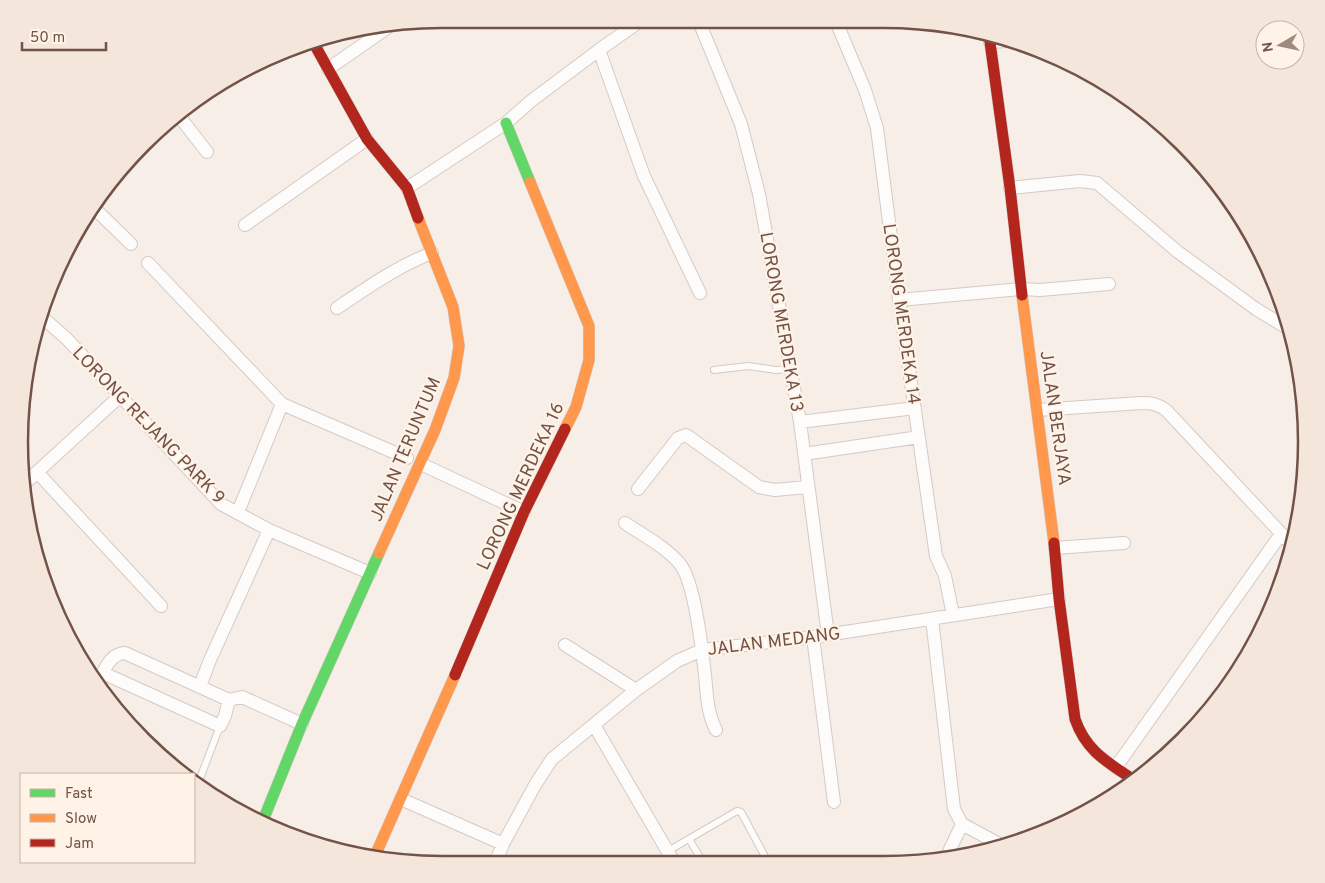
<svg xmlns="http://www.w3.org/2000/svg" width="1325" height="883" viewBox="0 0 1325 883" font-family="Overpass,sans-serif">
  <style>
    .lines { fill: none; stroke-linecap: round; stroke-linejoin: round }
    .lane-casing { stroke: #d4cac5; stroke-width: 8 }
    .street-casing { stroke: #d4cac5; stroke-width: 14 }
    .fast-casing { stroke: #d4cac4; stroke-width: 12 }
    .slow-casing { stroke: #d4cac4; stroke-width: 12 }
    .jam-casing { stroke: #d4cac4; stroke-width: 12 }
    .lane { stroke: #fefcfb; stroke-width: 6 }
    .street { stroke: #fefcfb; stroke-width: 12 }
    .fast { stroke: #63d668; stroke-width: 11 }
    .slow { stroke: #ff974d; stroke-width: 11 }
    .jam { stroke: #b3261e; stroke-width: 11 }
    .labels { text-anchor: middle; stroke-width: 4.5; stroke-linejoin: round; paint-order: stroke }
    .street-label { font-size: 18px; fill: #735248; stroke: #fff3e7 }
    .rim { fill: none; stroke: #735248; stroke-width: 2.5 }
  </style>
  <rect width="100%" height="100%" fill="#f6eee7"/>
  <g class="lines">
    <defs>
      <path id="lane" d="M714 370 748 366 776 370 790 369
        M199 781 220 726
        M689 839 704 864
        M668 851 737 811 741 812 769 864
        M655 864 670 855"/>
      <path id="street" d="M698 19 741 124 759 194 800 422 828 635
        M835 19 865 90 877 128 899 300 936 556 945 576 953 615
        M990 42 1007 41
        M599 50 644 176 700 293
        M328 69 387 28
        M179 116 207 152
        M407 188 506 123 531 101 599 50 643 19
        M1010 188 1080 181 1097 183 1178 252 1256 309 1289 329
        M93 207 131 244
        M245 225 367 139
        M148 263 282 404 407 458
        M899 300 1021 289 1040 290 1109 284
        M337 308C368 287 398 266 432 253
        M42 317 67 339 221 504 269 530 370 573
        M1038 410 1141 403C1151 403 1158 404 1166 410L1292 545
        M800 422 915 408
        M804 454 919 437
        M421 464 524 512
        M37 472 161 606
        M24 484 119 397
        M638 489 678 438 686 435 759 487 775 490 807 487
        M238 512 282 404
        M625 523C644 536 666 547 680 564 695 583 702 649 705 675 707 694 707 713 716 730
        M1055 548 1124 543
        M932 619 954 809 962 824 1001 845
        M813 637 834 802
        M565 645 636 690
        M103 673 220 726 225 716 229 700
        M98 682C105 670 109 654 125 653L229 700 242 697 302 724
        M200 686 210 660 269 530
        M594 725 675 864
        M136 732 137 730
        M1116 767 1281 534
        M401 799 503 844
        M946 858 962 824
        M495 864 503 844 535 785 552 759 636 690 677 661 702 650 813 637 1059 599"/>
      <path id="fast" d="M506 123 530 182
        M262 823 302 724 379 553"/>
      <path id="slow" d="M530 182 589 326V360L576 407 565 429
        M1022 295 1054 543
        M379 553 435 430 454 378 459 346 453 307 418 218
        M374 858 455 675"/>
      <path id="jam" d="M989 35 1010 188 1022 295
        M312 40 367 139 407 188 418 218
        M1054 543 1059 599 1075 719C1086 751 1107 762 1134 780
        M455 675 524 512 565 429"/>
    </defs>
    <use href="#lane" class="lane-casing"/>
    <use href="#street" class="street-casing"/>
    <use href="#fast" class="fast-casing"/>
    <use href="#slow" class="slow-casing"/>
    <use href="#jam" class="jam-casing"/>
    <use href="#lane" class="lane"/>
    <use href="#street" class="street"/>
    <use href="#fast" class="fast"/>
    <use href="#slow" class="slow"/>
    <use href="#jam" class="jam"/>
  </g>
  <g class="labels">
    <g class="street-label">
      <text transform="translate(902 314) rotate(82)" y="6">LORONG MERDEKA 14</text>
      <text transform="translate(782 322) rotate(80)" y="6">LORONG MERDEKA 13</text>
      <text transform="translate(1056 418) rotate(82)" y="6">JALAN BERJAYA</text>
      <text transform="translate(149 425) rotate(46)" y="6">LORONG REJANG PARK 9</text>
      <text transform="translate(405 449) rotate(-67)" y="6">JALAN TERUNTUM</text>
      <text transform="translate(520 486) rotate(-65)" y="6">LORONG MERDEKA 16</text>
      <text transform="translate(774 641) rotate(-7)" y="6">JALAN MEDANG</text>
    </g>
  </g>
  <path d="M0 0H1325V883H0ZM442 28H884A414 414 0 0 1 1298 442V442A414 414 0 0 1 884 856H442A414 414 0 0 1 28 442V442A414 414 0 0 1 442 28Z" fill="#f4e6da" fill-rule="evenodd"/>
  <path class="rim" d="M442 28H884A414 414 0 0 1 1298 442V442A414 414 0 0 1 884 856H442A414 414 0 0 1 28 442V442A414 414 0 0 1 442 28Z"/>
  <rect x="20" y="773" width="175" height="90" fill="#fff3e7" stroke="#c7b3a7"/>
  <rect x="30" y="789" width="25" height="8" fill="#63d668" stroke="#c7b3a7"/>
  <text x="65" y="798" font-size="15" fill="#735248">Fast</text>
  <rect x="30" y="814" width="25" height="8" fill="#ff974d" stroke="#c7b3a7"/>
  <text x="65" y="823" font-size="15" fill="#735248">Slow</text>
  <rect x="30" y="839" width="25" height="8" fill="#b3261e" stroke="#c7b3a7"/>
  <text x="65" y="848" font-size="15" fill="#735248">Jam</text>
  <g transform="translate(1280 45) rotate(261)"><circle r="24" fill="#fff3e7" stroke="#c7b3a7"/>
  <path d="M0-4L9 19L0 12L-9 19Z" fill="#a18980"/>
  <text y="-8" font-size="14" font-weight="bold" text-anchor="middle" fill="#735248">N</text>
  </g>
  <path d="M22 42v8h84v-8" fill="none" stroke="#735248" stroke-width="2.5"/>
  <text x="30" y="42" font-size="15" fill="#735248" stroke="#fff3e7" stroke-width="4" paint-order="stroke">50 m</text>
</svg>
